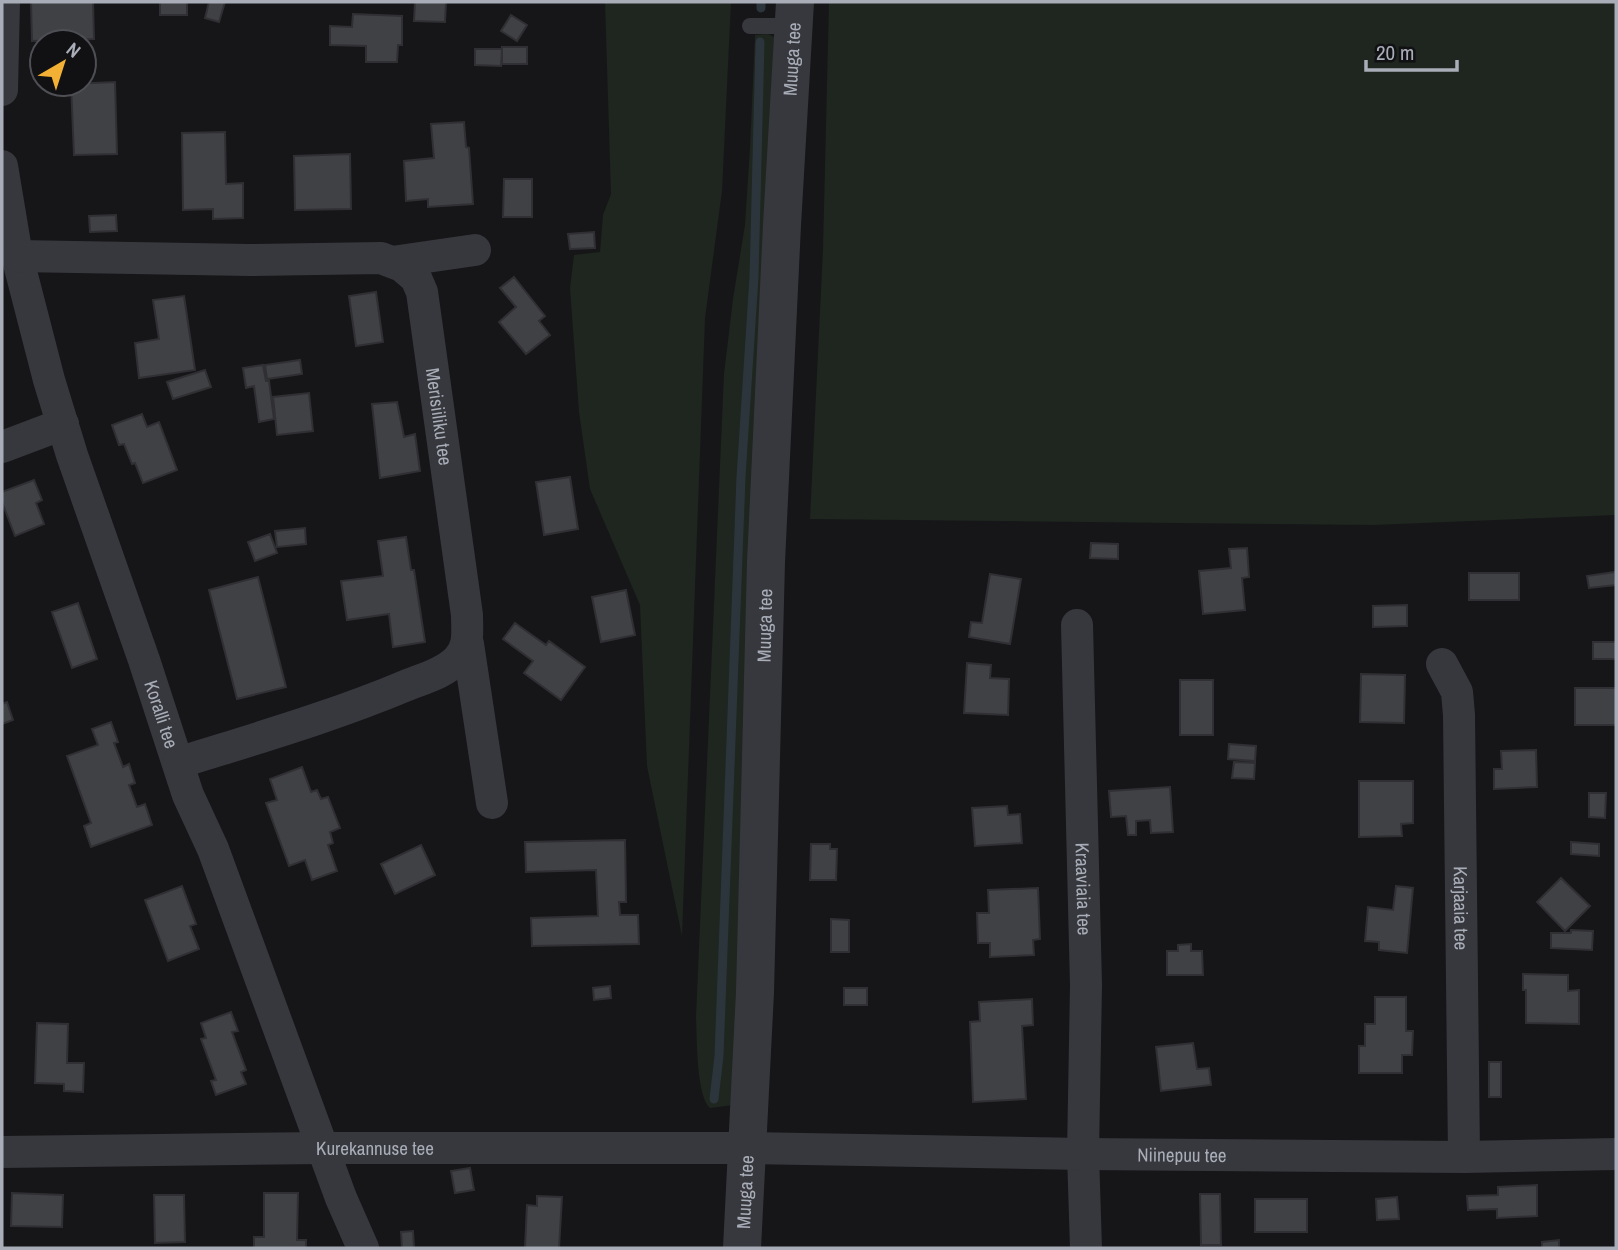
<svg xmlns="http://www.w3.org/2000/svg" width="1618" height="1250" viewBox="0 0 1618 1250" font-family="'Archivo Narrow',sans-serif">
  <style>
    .green { fill: #1e261f }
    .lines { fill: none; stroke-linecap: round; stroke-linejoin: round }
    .stream { stroke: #2c353c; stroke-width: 9 }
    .building { fill: #404145; stroke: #303034; stroke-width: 2 }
    .service { stroke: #37383d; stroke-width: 16 }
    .minor { stroke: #37383d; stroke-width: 32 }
    .tertiary { stroke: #37383d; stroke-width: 38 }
    .labels { text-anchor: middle; stroke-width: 6; stroke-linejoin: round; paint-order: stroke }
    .street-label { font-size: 19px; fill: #a8adb8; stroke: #111113 }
  </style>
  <rect width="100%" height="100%" fill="#161618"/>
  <path class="green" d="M605 2H731L722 191 705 318 682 936 647 766 640 605 590 489 579 412 570 288 574 255 600 252 603 215 611 194Z
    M829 2H1616V515L1374 525 810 519 823 249Z
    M768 34 774 37 733 1105 710 1108C696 1096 697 1036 696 1017L724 374 733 299 745 225 750 148 755 35Z"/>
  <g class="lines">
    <path class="stream" d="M761 8V2
      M714 1099 719 1056 741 477 754 277 760 42"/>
  </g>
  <path class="building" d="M31 2H93L94 39 32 41Z
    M160 2H187V15H160Z
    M209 2H225L219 22 205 18Z
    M415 2H446L445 22 414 21Z
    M353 14 402 16V45H398L397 62H366V46L330 45V26L352 27Z
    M511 15 527 25 517 41 501 31Z
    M502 47H527V64H502Z
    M475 49H502L501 66 475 65Z
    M115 82 117 154 74 155 71 84Z
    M464 122 466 147 469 148 473 204 428 207V199L406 201 404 161 434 158 431 124Z
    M225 132 226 184 243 183V218L213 219V209L183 210 182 133Z
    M350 154 351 209 295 210 294 156Z
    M504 179H532V217H503Z
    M116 215 117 231 90 232 89 216Z
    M594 232 595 248 570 249 568 234Z
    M514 277 545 316 539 321 550 335 526 354 499 322 516 307 500 288Z
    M376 292 383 342 356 346 349 296Z
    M184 296 195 370 139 378 135 343 159 339 153 300Z
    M300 360 302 374 267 379 265 365Z
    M263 365 266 381H269L274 419 259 422 254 386 246 388 243 368Z
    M205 370 211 387 173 399 167 382Z
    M309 393 313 431 277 435 273 397Z
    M397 402 404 437 415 434 420 471 380 478 372 404Z
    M142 414 147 427 159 422 177 470 143 483 135 463 132 464 124 444 119 445 112 425Z
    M570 477 578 529 544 535 536 482Z
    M34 480 42 500 36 503 44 524 15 536 2 502V492Z
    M305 528 306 544 277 547 275 531Z
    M270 534 277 553 255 561 248 542Z
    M406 537 411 570H414L425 642 393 647 389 614 347 620 341 581 383 576 378 541Z
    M1091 543 1118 544V559L1090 558Z
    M1247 548 1249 577 1242 578 1245 610 1203 614 1199 571 1231 568 1229 549Z
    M1615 572 1616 585 1589 588 1587 576Z
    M1469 573H1519V600H1469Z
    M990 574 1021 579 1010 644 969 637 971 622 982 623Z
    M258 577 286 687 237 699 209 590Z
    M626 590 635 635 601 642 592 597Z
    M78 603 97 659 72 668 52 612Z
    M1407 605V626L1373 627V606Z
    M515 623 546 645 549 641 585 667 561 700 524 673 533 661 503 639Z
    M1593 642H1616V659H1593Z
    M967 663 991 665 990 678 1009 679 1008 715 964 713Z
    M1361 674 1405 675 1404 723 1360 722Z
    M1180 680H1213V735H1180Z
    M1575 688H1616V725H1575Z
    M7 702 13 720 2 724V704Z
    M111 722 118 742 114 743 123 767 129 764 135 783 129 785 137 807 145 804 152 825 91 847 84 826 91 823 67 756 98 745 92 729Z
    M1229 744 1256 746 1255 761 1228 759Z
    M1536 750 1537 787 1494 789V769H1502L1501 751Z
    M1234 762 1255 763 1254 779 1232 778Z
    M302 767 311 792 317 790 321 799 328 797 340 828 330 832 333 843 328 845 337 871 312 880 305 860 289 866 266 803 277 800 270 779Z
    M1359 781H1413V823L1401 824 1402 836 1359 837Z
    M1170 787 1173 832 1151 833 1150 820 1136 821V835H1128L1126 816 1111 817 1109 791Z
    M1589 793H1606L1605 818 1589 817Z
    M1007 806 1008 815 1020 814 1022 843 975 846 972 808Z
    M625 840 626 902H619L620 915H638L639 944 532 946 531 918 598 916 596 870 526 872 525 842Z
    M1571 842 1599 844V856L1571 854Z
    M811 844H830V849H837L836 880H810Z
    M421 845 435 875 395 894 381 864Z
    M1561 878 1590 906 1565 931 1537 902Z
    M182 886 196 924 190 926 199 949 168 961 145 900Z
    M1396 886 1413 888 1407 953 1379 950V942L1365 941 1368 907 1393 910Z
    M1038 888 1040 939 1033 940 1034 955 990 957V943H978L977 913H989L988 890Z
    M831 919 849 920V952H831Z
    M1571 930 1593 931 1592 950 1551 948V933H1571Z
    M1191 944V951H1202L1203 975H1167V951H1178V945Z
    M1523 974 1568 975V991L1579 990V1024L1526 1023V990H1523Z
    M610 986 611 998 594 1000 593 988Z
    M844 988H867V1005H844Z
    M1375 997H1406V1031H1413L1412 1055H1402V1073H1359V1046H1365V1024H1375Z
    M1032 999 1033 1025 1022 1026 1026 1099 973 1102 970 1022 980 1021 979 1002Z
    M231 1012 238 1031 232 1032 246 1070 241 1072 246 1084 216 1095 211 1081 216 1080 201 1039 206 1038 201 1023Z
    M37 1023 68 1024 67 1063H84L83 1092 64 1091V1084L35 1083Z
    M1193 1043 1197 1069 1209 1068 1211 1085 1161 1091 1156 1047Z
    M1489 1062H1501V1097H1489Z
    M470 1168 474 1190 455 1193 451 1171Z
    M1537 1185V1216L1497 1218V1209L1468 1210 1467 1196 1498 1195V1187Z
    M12 1193 63 1195 62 1227 11 1226Z
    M264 1193H298L297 1240H306V1248H254V1237H264Z
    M1200 1194H1220L1221 1245H1201Z
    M154 1195H184L185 1242 155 1243Z
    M537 1196 562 1197 559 1248H525L527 1205 537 1206Z
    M1397 1197 1399 1219 1377 1220 1376 1199Z
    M1255 1199H1307V1232H1255Z
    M413 1231 414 1248H402L401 1232Z
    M1559 1240V1248H1542V1242Z"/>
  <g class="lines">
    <path class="service" d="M750 26H793"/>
    <g class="minor">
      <path d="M2 90 4 2"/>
      <path id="s1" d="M2 166 17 256 49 380 72 455 144 660 188 795 213 849 341 1198 363 1248"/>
      <path id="s2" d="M17 256 249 260 381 258 402 266 416 278 422 292 467 615C467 632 470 647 457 660 444 673 422 679 405 686 331 717 254 739 178 763"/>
      <path d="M392 262 475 250"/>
      <path d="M2 447 63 424"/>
      <path id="s3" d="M1077 625 1086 985 1083 1154 1086 1248"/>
      <path d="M468 644 492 803"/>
      <path id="s4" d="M1442 664 1457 692 1459 715 1464 1157"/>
      <path id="s5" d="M2 1152 322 1148H748L1083 1154 1464 1157 1616 1154"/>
    </g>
    <path class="tertiary" id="s6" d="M742 1248 755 992 766 562 782 225 795 2"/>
  </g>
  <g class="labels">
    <g class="street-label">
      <text dy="7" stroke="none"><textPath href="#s6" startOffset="1190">Muuga tee</textPath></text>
      <text dy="7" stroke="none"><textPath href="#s2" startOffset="546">Merisiiliku tee</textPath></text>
      <text dy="7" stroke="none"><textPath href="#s6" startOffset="623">Muuga tee</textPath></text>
      <text dy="7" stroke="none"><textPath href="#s1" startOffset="572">Koralli tee</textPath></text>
      <text dy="7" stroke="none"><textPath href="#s3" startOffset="264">Kraaviaia tee</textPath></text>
      <text dy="7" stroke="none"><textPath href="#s4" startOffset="248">Karjaaia tee</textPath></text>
      <text dy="7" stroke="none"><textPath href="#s5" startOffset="373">Kurekannuse tee</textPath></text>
      <text dy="7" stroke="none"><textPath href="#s5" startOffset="1180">Niinepuu tee</textPath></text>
      <text dy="7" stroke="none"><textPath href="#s6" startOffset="56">Muuga tee</textPath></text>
    </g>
  </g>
  <rect width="1618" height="1250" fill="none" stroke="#a8adb8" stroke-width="7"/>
  <g transform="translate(63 63) rotate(39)"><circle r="33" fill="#111113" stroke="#4d4f55" stroke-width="2"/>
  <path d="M0-5L12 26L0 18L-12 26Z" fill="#f2b134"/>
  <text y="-10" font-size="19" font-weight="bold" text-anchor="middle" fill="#a8adb8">N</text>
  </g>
  <path d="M1366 60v10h91v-10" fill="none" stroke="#a8adb8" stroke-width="3.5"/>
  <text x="1376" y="60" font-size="21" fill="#a8adb8" stroke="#111113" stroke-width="5" paint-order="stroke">20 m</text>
</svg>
